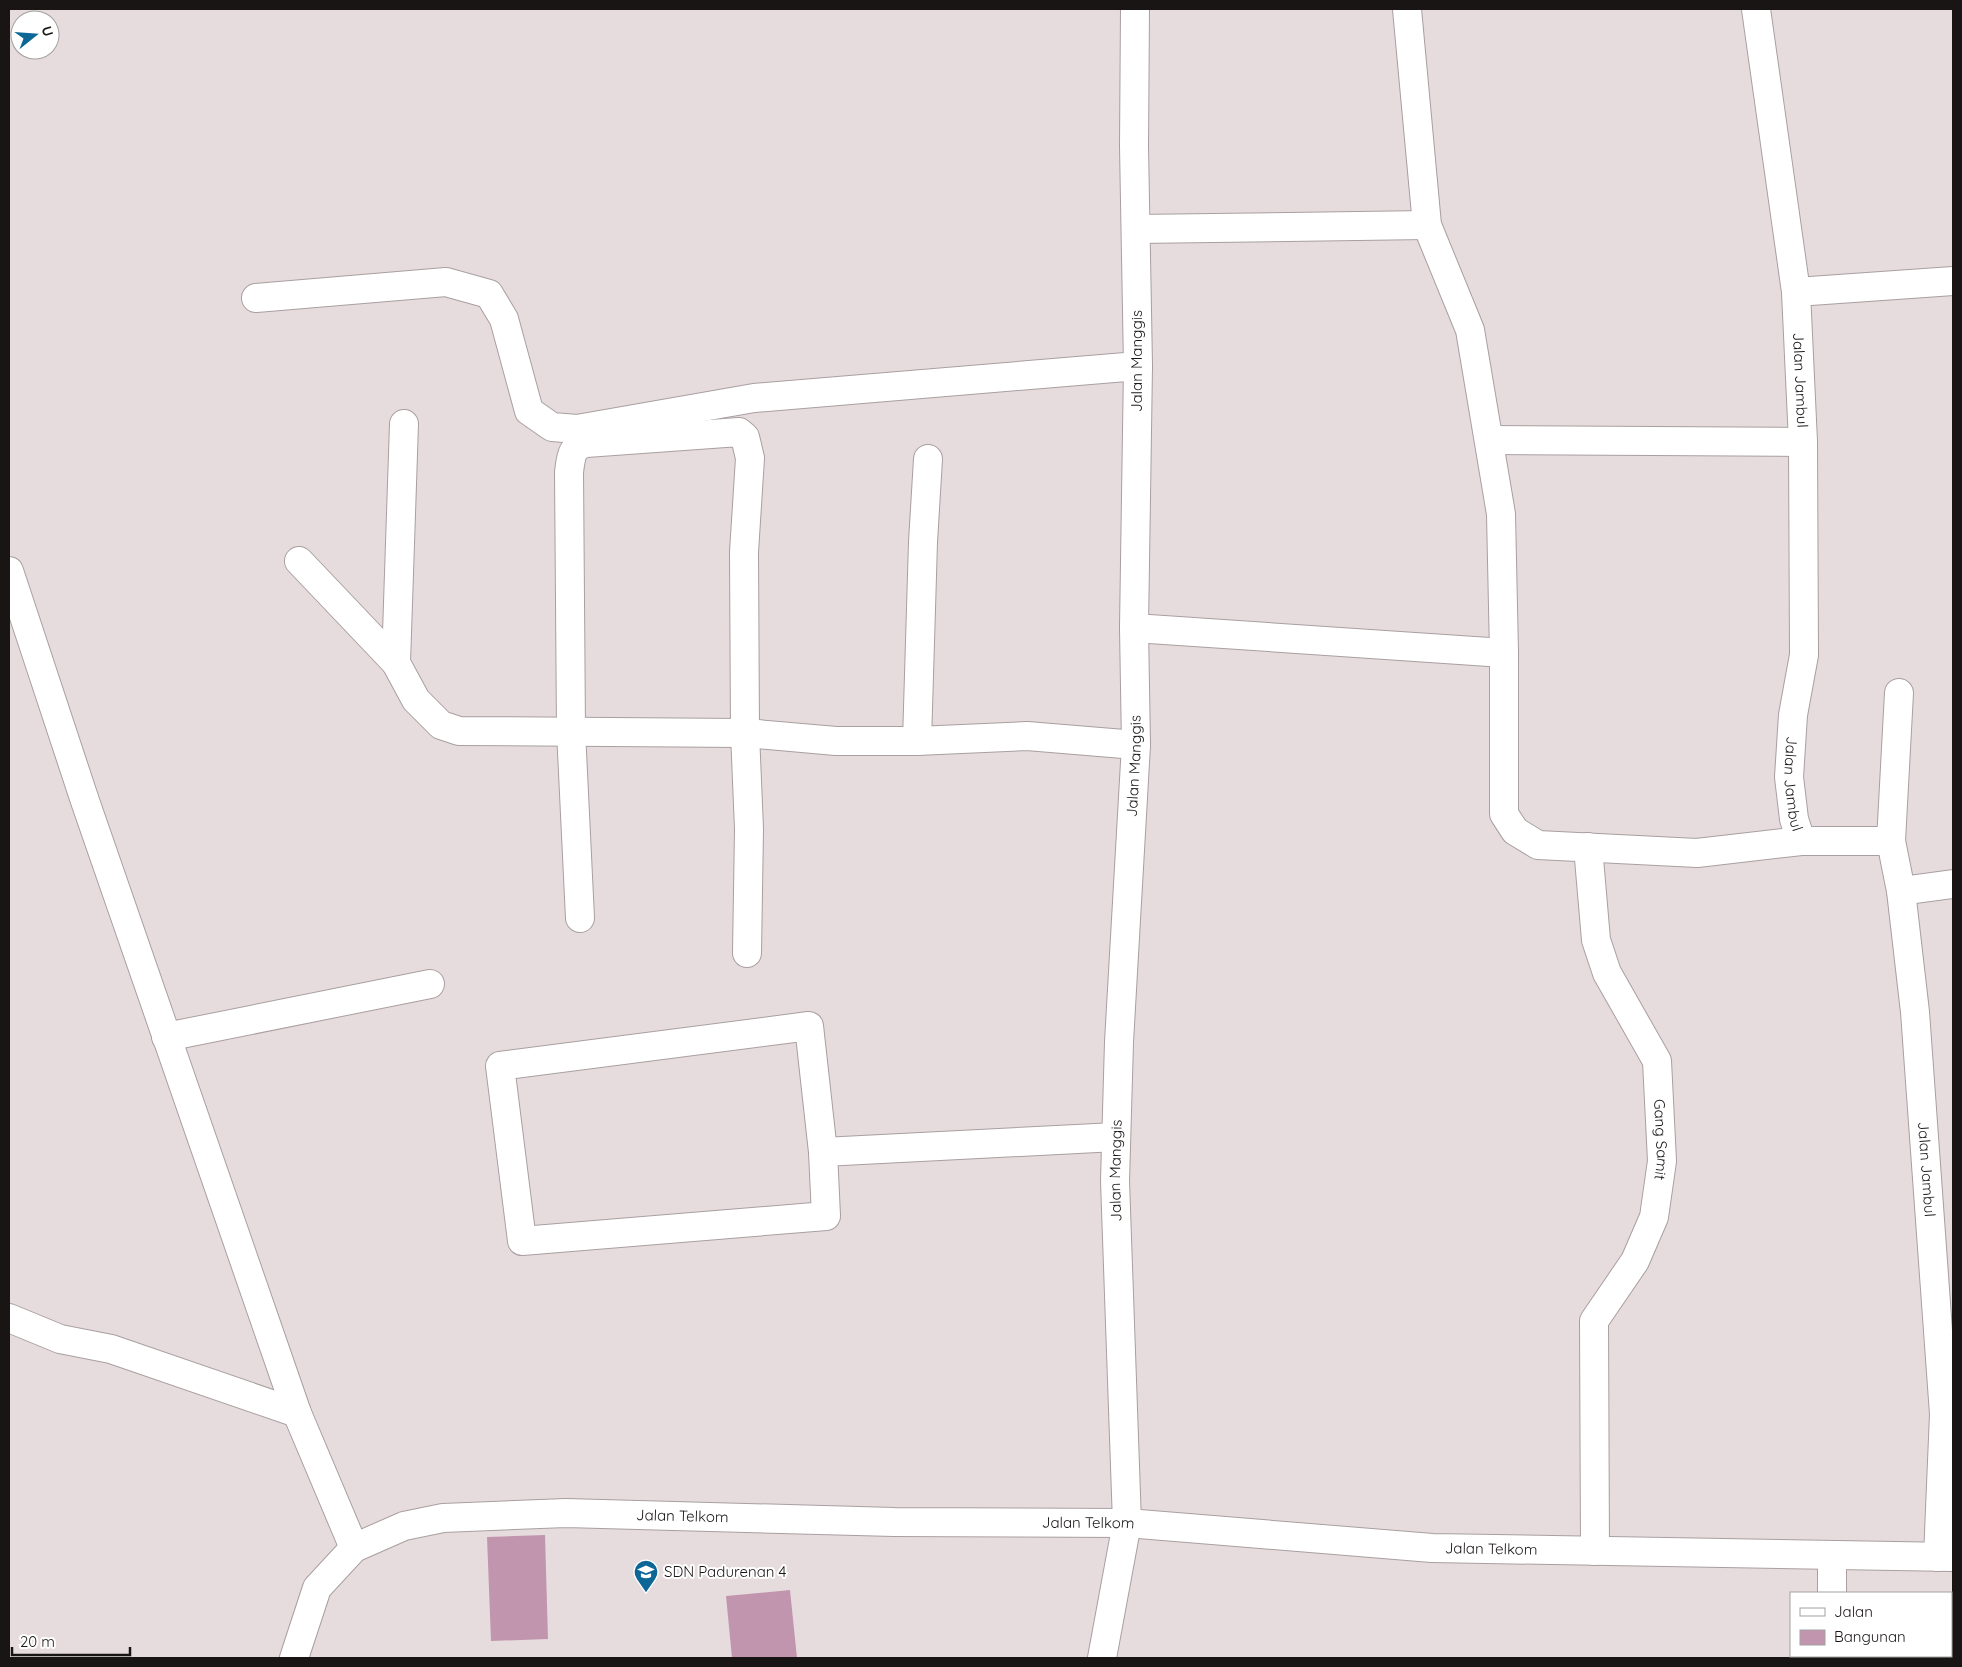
<svg xmlns="http://www.w3.org/2000/svg" width="1962" height="1667" viewBox="0 0 1962 1667" font-family="Quicksand,sans-serif">
  <style>
    .building { fill: #c295ae }
    .lines { fill: none; stroke-linecap: round; stroke-linejoin: round }
    .minor-casing { stroke: #a99fa0; stroke-width: 30 }
    .minor { stroke: #fff; stroke-width: 28 }
    .labels { text-anchor: middle; stroke-width: 4; stroke-linejoin: round; paint-order: stroke }
    .street-label { font-size: 15px; fill: #191515; stroke: #fff }
    .poi-label { font-size: 15px; fill: #191515; stroke: #fff; text-anchor: start }
  </style>
  <rect width="100%" height="100%" fill="#e7dcdd"/>
  <path class="building" d="M545 1535 548 1639 491 1641 487 1537Z
    M790 1590 797 1658H732L726 1596Z"/>
  <g class="lines">
    <defs>
      <g id="minor">
        <path d="M1407 9 1427 225 1470 330 1501 514 1504 653V814L1515 831 1538 845 1697 853 1801 841"/>
        <path id="s1" d="M1756 9 1796 292 1803 442 1804 655 1793 715 1789 777 1794 819 1801 841H1891L1901 891 1915 1012 1944 1414 1938 1557"/>
        <path d="M1136 229 1427 225"/>
        <path d="M1796 292 1953 281"/>
        <path d="M256 298 446 282 489 294 504 319 529 411 552 427 577 429 754 398 1138 366"/>
        <path d="M404 424 396 663 416 700 441 725 459 731 745 733 836 741H917L1027 736 1136 745"/>
        <path d="M1489 440 1803 442"/>
        <path d="M299 561 396 663"/>
        <path d="M9 571 85 801 297 1413 354 1548"/>
        <path d="M1134 628 1504 653"/>
        <path d="M917 741 923 542 928 459"/>
        <path d="M1891 841 1899 693"/>
        <path id="s2" d="M1588 847 1596 940 1607 973 1657 1061 1662 1161 1654 1217 1635 1261 1594 1321 1595 1551"/>
        <path d="M1901 891 1953 884"/>
        <path d="M580 918 571 731 569 472C571 458 571 446 586 443L739 432 745 437 750 458 744 552 745 733 749 829 747 953"/>
        <path d="M809 1026 823 1152 826 1216 522 1241 500 1066Z"/>
        <path d="M166 1037 430 984"/>
        <path d="M823 1152 1116 1137"/>
        <path d="M9 1318 60 1339 111 1349 297 1413"/>
        <path d="M1832 1556V1593"/>
        <path d="M1833 1656V1658"/>
        <path id="s3" d="M294 1658 317 1588 354 1548 404 1526 443 1518 566 1513 894 1522 1127 1523 1432 1548 1953 1557"/>
        <path id="s4" d="M1102 1658 1127 1523 1115 1181 1119 1042 1136 745 1134 628 1138 366 1134 146 1135 9"/>
      </g>
    </defs>
    <use href="#minor" class="minor-casing"/>
    <use href="#minor" class="minor"/>
  </g>
  <defs>
    <symbol id="school-pin" viewBox="-11 -11 22 30"><path d="M0 17L-7.5 6A9.5 9.5 0 1 1 7.5 6Z" fill="#0c6797" stroke="#fff"/><path d="M0-5L7-2L0 1L-7-2ZM-4 1L0 2.5L4 1V4Q0 6-4 4Z" fill="#fff"/></symbol>
  </defs>
  <g fill-rule="evenodd">
    <use href="#school-pin" x="632" y="1558" width="28" height="38"/>
  </g>
  <g class="labels">
    <g class="street-label">
      <text transform="translate(1137 361) rotate(-90)" y="5">Jalan Manggis</text>
      <text dy="5" stroke="none"><textPath href="#s1" startOffset="374">Jalan Jambul</textPath></text>
      <text dy="5" stroke="none"><textPath href="#s4" startOffset="895">Jalan Manggis</textPath></text>
      <text dy="5" stroke="none"><textPath href="#s1" startOffset="779">Jalan Jambul</textPath></text>
      <text dy="5" stroke="none"><textPath href="#s2" startOffset="308">Gang Samit</textPath></text>
      <text dy="5" stroke="none"><textPath href="#s1" startOffset="1258">Jalan Jambul</textPath></text>
      <text dy="5" stroke="none"><textPath href="#s4" startOffset="490">Jalan Manggis</textPath></text>
      <text dy="5" stroke="none"><textPath href="#s3" startOffset="462">Jalan Telkom</textPath></text>
      <text dy="5" stroke="none"><textPath href="#s3" startOffset="868">Jalan Telkom</textPath></text>
      <text dy="5" stroke="none"><textPath href="#s3" startOffset="1272">Jalan Telkom</textPath></text>
    </g>
    <g class="poi-label">
      <text x="664" y="1577">SDN Padurenan 4</text>
    </g>
  </g>
  <rect width="1962" height="1667" fill="none" stroke="#191515" stroke-width="20"/>
  <rect x="1790" y="1592" width="162" height="65" fill="#ffffff" stroke="#a3a1a1"/>
  <rect x="1800" y="1608" width="25" height="8" fill="#ffffff" stroke="#a3a1a1"/>
  <text x="1834" y="1617" font-size="15" fill="#191515">Jalan</text>
  <rect x="1800" y="1630" width="25" height="15" fill="#c295ae" stroke="#a3a1a1"/>
  <text x="1834" y="1642" font-size="15" fill="#191515">Bangunan</text>
  <g transform="translate(35 35) rotate(73)"><circle r="24" fill="#ffffff" stroke="#a3a1a1"/>
  <path d="M0-4L9 19L0 12L-9 19Z" fill="#0c6797"/>
  <text y="-8" font-size="14" font-weight="bold" text-anchor="middle" fill="#191515">U</text>
  </g>
  <path d="M12 1647v8h118v-8" fill="none" stroke="#191515" stroke-width="2.5"/>
  <text x="20" y="1647" font-size="15" fill="#191515" stroke="#ffffff" stroke-width="4" paint-order="stroke">20 m</text>
</svg>
